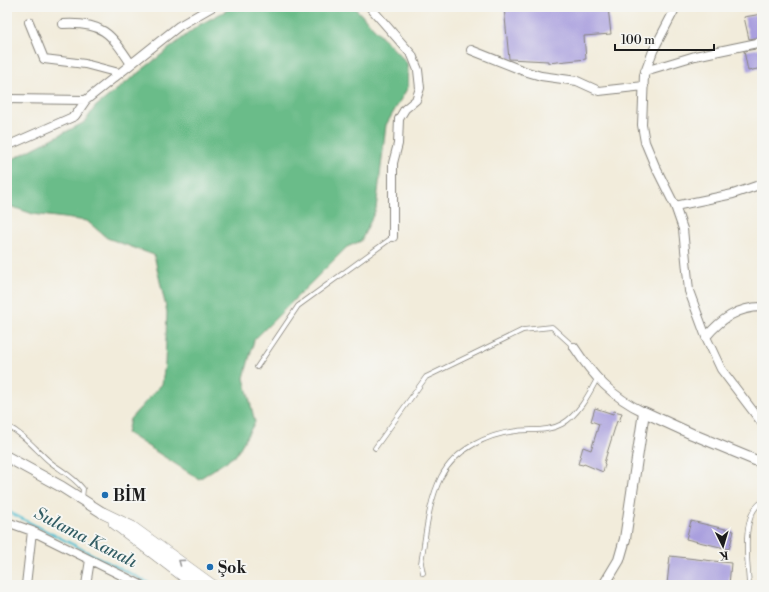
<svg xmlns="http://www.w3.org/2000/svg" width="769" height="592" viewBox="0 0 769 592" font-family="'Libre Bodoni',serif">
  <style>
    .forest { fill: #6bbc89; stroke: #446c52 }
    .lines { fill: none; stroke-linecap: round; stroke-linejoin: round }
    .stream { stroke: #56c0d2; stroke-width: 2 }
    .building { fill: #a99fde }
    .service-casing { stroke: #87847c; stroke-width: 5.5 }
    .minor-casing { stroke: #87847c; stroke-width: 10 }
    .tertiary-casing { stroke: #87847c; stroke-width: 12 }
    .secondary-casing { stroke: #87847c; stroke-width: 12 }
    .service { stroke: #fff; stroke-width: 4 }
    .minor { stroke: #fff; stroke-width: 8 }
    .tertiary { stroke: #fff; stroke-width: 10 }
    .secondary { stroke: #fff; stroke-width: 11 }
    .oneway { stroke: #999 }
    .poi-dot { fill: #1f6fb2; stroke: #f6f6f2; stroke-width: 1.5 }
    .labels { text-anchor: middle; stroke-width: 4; stroke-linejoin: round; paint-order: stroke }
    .poi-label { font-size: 16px; font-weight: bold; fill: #1c1c1c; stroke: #f6f6f2; text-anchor: start }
    .water-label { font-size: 17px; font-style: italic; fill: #335e65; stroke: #f6f6f2 }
  </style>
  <rect width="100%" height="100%" fill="#f6f6f2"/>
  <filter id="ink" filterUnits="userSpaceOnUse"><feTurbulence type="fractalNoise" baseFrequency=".025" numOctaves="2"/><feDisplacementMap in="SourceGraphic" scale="8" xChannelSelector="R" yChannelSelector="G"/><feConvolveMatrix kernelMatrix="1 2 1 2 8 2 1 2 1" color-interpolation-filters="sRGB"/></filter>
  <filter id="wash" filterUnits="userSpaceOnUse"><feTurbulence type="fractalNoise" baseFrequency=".012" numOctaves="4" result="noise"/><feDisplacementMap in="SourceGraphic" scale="16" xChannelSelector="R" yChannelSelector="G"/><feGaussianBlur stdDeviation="0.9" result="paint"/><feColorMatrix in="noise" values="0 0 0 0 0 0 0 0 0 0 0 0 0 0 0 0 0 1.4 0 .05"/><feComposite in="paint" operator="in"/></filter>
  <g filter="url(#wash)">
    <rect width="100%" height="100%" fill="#f2ecdb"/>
    <path class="forest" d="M233 7H354L407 63 408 87 386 125 376 209 361 241 347 247 254 340 244 378 255 422 236 455 199 479 127 433 130 419 162 384 165 363 167 312 154 255 107 238 87 221 33 214 7 205V162L85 122 95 107 199 25Z"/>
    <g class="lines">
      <path class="stream" d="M7 511 153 585"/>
    </g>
    <g id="blocks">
      <path class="building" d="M504 7H608L611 34 584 36 586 59 548 63V61L509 59Z
        M762 14V37L749 39 744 17Z
        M762 48V68L748 71 744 51Z
        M595 408 613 414 614 411 622 413 619 422 617 421 604 463 605 464 603 472 584 464 583 465 578 464 583 447 591 450 599 424 591 421Z
        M691 521 734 531 729 549 686 539Z
        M670 556 731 563 729 585 667 584Z"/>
    </g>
  </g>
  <g filter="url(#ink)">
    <use href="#blocks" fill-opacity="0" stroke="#87847c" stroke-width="1"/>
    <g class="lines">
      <defs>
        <path id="service" d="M257 367 298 306 393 237
          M7 426C24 434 36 450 50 462 62 471 74 477 83 489L82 499
          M375 448 426 377 523 330 552 327 574 347
          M423 573 421 563C426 534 428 503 441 477 455 449 488 434 517 431 532 429 548 432 562 424 578 415 588 396 597 379
          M749 585C748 563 740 515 762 502"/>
        <path id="minor" d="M370 7 412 55 418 70 420 88 416 100 405 109 399 119 398 144 393 163V237
          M676 7 653 51 644 75 642 125 645 142 655 166 675 206 683 229 689 291 706 337 721 369 762 423
          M29 22 44 59 85 64 119 73
          M63 24C102 22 110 32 131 64
          M471 50 524 71 541 76 577 81 599 91 644 86
          M645 71 695 56 762 42
          M7 99 86 100
          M7 146 75 116 86 100 179 26 212 7
          M675 206 733 194 762 184
          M706 337C721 319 738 307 762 307
          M574 347C593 376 612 397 644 412
          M7 522 32 531 141 585
          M26 585 32 531
          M86 585 90 560"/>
        <path id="tertiary" d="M7 457 62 487 103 513
          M604 585 619 560 625 539 644 412 692 434 762 463"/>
        <path id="secondary" d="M103 513 132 527 212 585
          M114 523 195 585"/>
      </defs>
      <use href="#service" class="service-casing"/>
      <use href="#minor" class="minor-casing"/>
      <use href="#tertiary" class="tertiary-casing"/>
      <use href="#secondary" class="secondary-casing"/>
      <use href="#service" class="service"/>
      <use href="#minor" class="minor"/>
      <use href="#tertiary" class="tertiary"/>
      <use href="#secondary" class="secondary"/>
    </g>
    <defs><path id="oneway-chevron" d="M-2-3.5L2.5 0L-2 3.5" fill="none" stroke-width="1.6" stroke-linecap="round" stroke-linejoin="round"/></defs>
    <use class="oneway" href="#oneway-chevron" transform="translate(181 562) rotate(-144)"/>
  </g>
  <g class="poi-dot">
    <circle cx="105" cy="495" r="4"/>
    <circle cx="210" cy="567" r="4"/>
  </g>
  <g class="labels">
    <g class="poi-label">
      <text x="113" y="501">BİM</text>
      <text x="218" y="573">Şok</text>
    </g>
    <g class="water-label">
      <text transform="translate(86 537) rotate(27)" y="6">Sulama Kanalı</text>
    </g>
  </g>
  <rect width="769" height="592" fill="none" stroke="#f6f6f2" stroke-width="24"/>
  <g transform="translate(723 546) rotate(175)" stroke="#f6f6f2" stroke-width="3" paint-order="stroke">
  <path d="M0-3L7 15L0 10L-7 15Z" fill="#1c1c1c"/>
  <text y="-6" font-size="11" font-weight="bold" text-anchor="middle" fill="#1c1c1c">K</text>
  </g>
  <path d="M615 44v6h99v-6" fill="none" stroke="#1c1c1c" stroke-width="2"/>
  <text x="621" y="44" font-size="12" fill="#1c1c1c" stroke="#f6f6f2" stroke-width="3" paint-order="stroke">100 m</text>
</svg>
